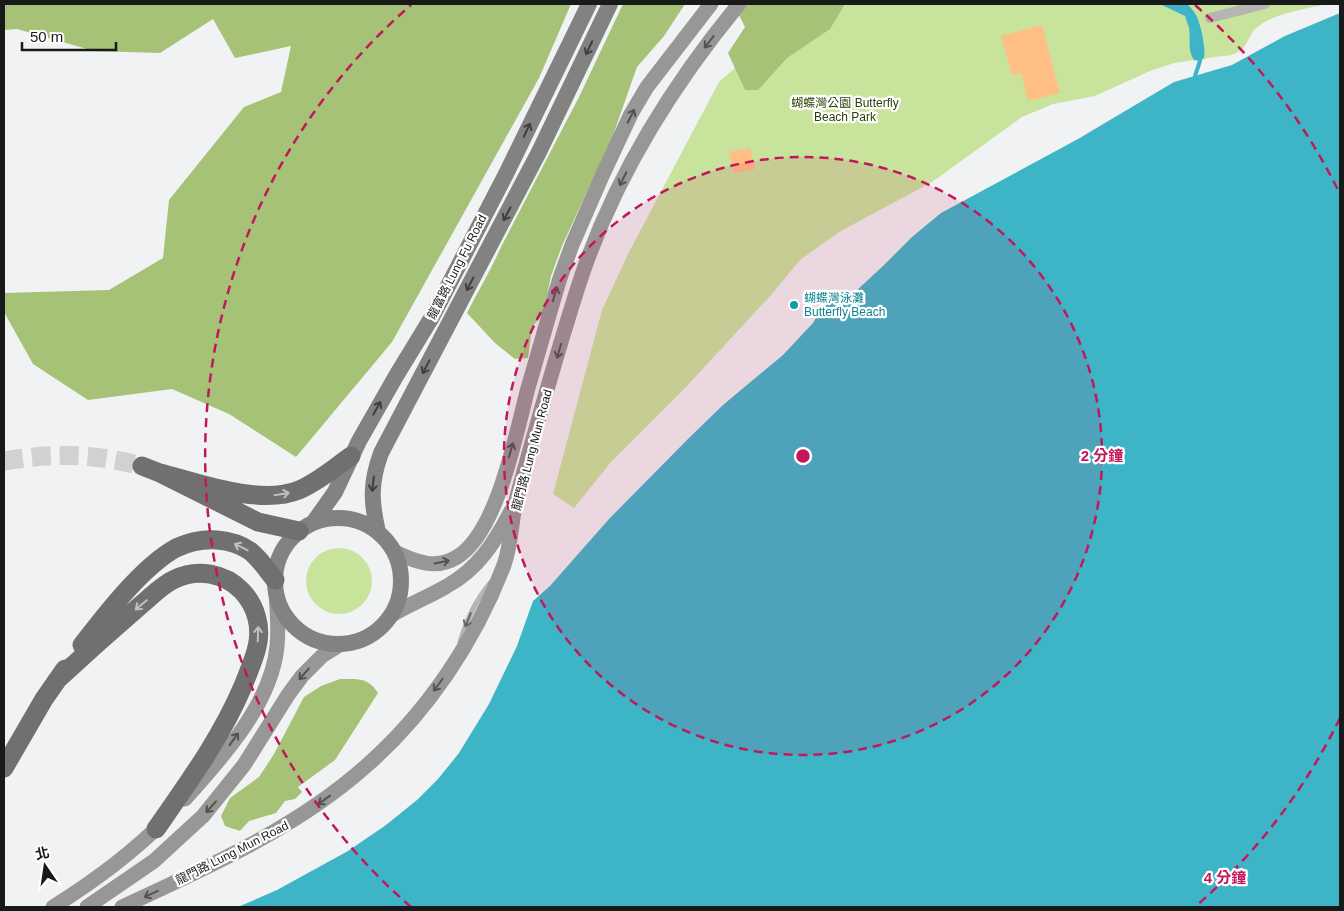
<svg xmlns="http://www.w3.org/2000/svg" width="1344" height="911" viewBox="0 0 1344 911" font-family="Helvetica,'Noto Sans TC',sans-serif">
  <style>
    .green { fill: #c8e49c }
    .forest { fill: #a5c276 }
    .water { fill: #3eb5c6 }
    .lines { fill: none; stroke-linecap: round; stroke-linejoin: round }
    .stream { stroke: #3eb5c6; stroke-width: 4 }
    .building { fill: #ffbe84 }
    .highway-tunnel { stroke: #d0d1d2; stroke-width: 19; stroke-dasharray: 19 9; stroke-linecap: butt }
    .lane { stroke: #b5b5b4; stroke-width: 5 }
    .street { stroke: #b5b5b4; stroke-width: 10 }
    .secondary { stroke: #989796; stroke-width: 15 }
    .primary { stroke: #828281; stroke-width: 16 }
    .highway { stroke: #70706f; stroke-width: 19 }
    .oneway { stroke: #525251 }
    .oneway2 { stroke: #3d3e3d }
    .oneway3 { stroke: #bfbfbe }
    .oneway4 { stroke: #666766 }
    .ring { fill: none; stroke: #c2185b; stroke-width: 2.5; stroke-dasharray: 9 6 }
    .culture-dot { fill: #0f9aa8; stroke: #fff; stroke-width: 2 }
    .labels { text-anchor: middle; stroke-width: 4.5; stroke-linejoin: round; paint-order: stroke }
    .park-label { font-size: 12px; fill: #2e3f05; stroke: #fff }
    .street-label { font-size: 12px; fill: #181919; stroke: #fff }
    .culture-label { font-size: 12px; fill: #0d838f; stroke: #fff; text-anchor: start }
    .centre { fill: #c2185b; stroke: #fff; stroke-width: 2.5 }
    .ring-label { font-size: 15px; text-anchor: middle; font-weight: bold; fill: #c2185b; stroke: #fff; stroke-width: 4.5; stroke-linejoin: round; paint-order: stroke }
  </style>
  <rect width="100%" height="100%" fill="#f0f2f3"/>
  <path class="green" d="M808 4H1326C1306 9 1271 14 1256 28 1249 35 1247 47 1238 52 1227 59 1211 54 1200 61L1194 60 1174 63 1150 71 1095 96 1053 104 1022 117 932 182 839 232 800 260 771 295 685 388 611 462 574 508 553 494 602 310 629 252 719 82Z
    M306 581a33 33 0 1 1 66 0a33 33 0 1 1-66 0Z"/>
  <path class="forest" d="M4 4H571L539 78 392 342 296 457 229 414 172 389 88 400 33 364 4 312V293L109 290 163 258 169 200 244 107 281 92 291 46 235 58 213 19 160 53 94 51 17 29 4 30Z
    M623 4H685L664 36 637 67 613 135 562 246 551 276 543 314 532 327 528 358 515 359 495 343 467 313C478 291 491 270 501 247L579 97Z
    M741 4H845L830 29 787 58 758 90H745L728 53 745 27 738 13Z
    M340 679C358 679 368 677 378 693L335 760 298 787 302 792 295 799 285 801 276 813 249 821 240 831 225 826 221 816 230 798 259 777 274 754 304 697 321 686Z"/>
  <path class="water" d="M1160 4H1187C1190 7 1195 12 1197 17 1201 26 1206 49 1204 58L1200 61 1194 60C1187 49 1191 40 1189 28 1188 24 1186 20 1185 16Z
    M1340 13V907H238L277 890 348 851 386 825 417 800 438 779 459 753 489 704 517 646 533 601 550 586 609 519 688 439 723 405 783 355 813 323 820 311 834 298 855 292 883 266 912 237 941 213 1078 139 1174 82 1232 65 1285 36Z"/>
  <g class="lines">
    <path class="stream" d="M1195 76 1200 61 1199 57"/>
  </g>
  <path class="building" d="M1042 25 1060 93 1028 101 1021 73 1012 75 1001 36Z
    M750 148 755 169 734 173 729 152Z"/>
  <g class="lines">
    <path class="highway-tunnel" d="M4 461C53 453 93 453 142 466"/>
    <path class="lane" d="M460 642C467 619 475 601 490 583"/>
    <path class="street" d="M1210 18 1265 4"/>
    <path class="secondary" d="M395 552C416 562 436 570 457 557 498 532 516 433 528 388 539 351 549 314 560 278L572 245 602 176 631 114 647 87 711 4
      M392 615C409 604 429 597 447 586 478 569 495 542 511 511
      M185 799C222 758 272 703 277 646 279 628 277 611 276 592
      M53 907C93 882 131 854 164 821
      M87 907 154 861 203 816 244 765 288 695 302 676 322 656 341 644
      M122 907C207 867 294 830 365 767 427 713 475 641 504 565 512 543 511 519 517 497 536 427 556 356 578 287 612 181 669 89 739 4"/>
    <path class="primary" d="M275 581a63 63 0 1 1 126 0a63 63 0 1 1-126 0Z
      M313 523 335 492 359 441 396 376 432 317 506 174 589 4
      M378 532C371 502 370 483 381 453L539 152 610 4"/>
    <path class="highway" d="M142 466 160 473 258 522 299 531
      M160 473C199 483 260 506 299 490 318 482 334 468 351 456
      M82 645C105 615 143 566 176 548 189 542 203 539 217 540 229 541 240 544 250 551 260 559 267 570 275 580
      M57 680C85 654 113 629 142 604 153 595 163 584 175 579 197 568 225 573 242 591 256 606 262 627 257 647 254 660 248 673 243 686 221 738 188 783 156 829
      M4 768 44 699 65 669"/>
  </g>
  <defs><path id="oneway-shaft" d="M-6 0H5M1.5-3L5.5 0L1.5 3" fill="none" stroke-width="1.6" stroke-linecap="round" stroke-linejoin="round" transform="scale(1.25)"/></defs>
  <g class="oneway">
    <use href="#oneway-shaft" transform="translate(709 42) rotate(128)"/>
    <use href="#oneway-shaft" transform="translate(631 116) rotate(-63)"/>
    <use href="#oneway-shaft" transform="translate(623 179) rotate(117)"/>
    <use href="#oneway-shaft" transform="translate(555 294) rotate(-73)"/>
    <use href="#oneway-shaft" transform="translate(559 351) rotate(106)"/>
    <use href="#oneway-shaft" transform="translate(511 450) rotate(-74)"/>
    <use href="#oneway-shaft" transform="translate(442 562) rotate(-11)"/>
    <use href="#oneway-shaft" transform="translate(304 674) rotate(131)"/>
    <use href="#oneway-shaft" transform="translate(438 685) rotate(127)"/>
    <use href="#oneway-shaft" transform="translate(234 739) rotate(-54)"/>
    <use href="#oneway-shaft" transform="translate(324 800) rotate(144)"/>
    <use href="#oneway-shaft" transform="translate(211 807) rotate(132)"/>
    <use href="#oneway-shaft" transform="translate(151 894) rotate(155)"/>
  </g>
  <g class="oneway2">
    <use href="#oneway-shaft" transform="translate(589 48) rotate(115)"/>
    <use href="#oneway-shaft" transform="translate(527 130) rotate(-64)"/>
    <use href="#oneway-shaft" transform="translate(507 214) rotate(118)"/>
    <use href="#oneway-shaft" transform="translate(470 284) rotate(118)"/>
    <use href="#oneway-shaft" transform="translate(426 367) rotate(118)"/>
    <use href="#oneway-shaft" transform="translate(377 408) rotate(-61)"/>
    <use href="#oneway-shaft" transform="translate(373 484) rotate(97)"/>
  </g>
  <g class="oneway3">
    <use href="#oneway-shaft" transform="translate(282 494) rotate(-9)"/>
    <use href="#oneway-shaft" transform="translate(241 547) rotate(-153)"/>
    <use href="#oneway-shaft" transform="translate(141 605) rotate(140)"/>
    <use href="#oneway-shaft" transform="translate(258 634) rotate(-88)"/>
  </g>
  <use class="oneway4" href="#oneway-shaft" transform="translate(468 620) rotate(112)"/>
  <circle cx="803" cy="456" r="299" fill="#c2185b" fill-opacity=".12"/>
  <g class="ring">
    <circle cx="803" cy="456" r="299"/>
    <path d="M1340 718A597 597 0 0 1 1195 907M411 907A597 597 0 0 1 411 5M1195 5A597 597 0 0 1 1340 194"/>
  </g>
  <circle class="culture-dot" cx="794" cy="305" r="5"/>
  <g class="labels">
    <g class="park-label">
      <text x="845" y="107">蝴蝶灣公園 Butterfly<tspan x="845" dy="14">Beach Park</tspan></text>
    </g>
    <g class="street-label">
      <text transform="translate(457 267) rotate(-63)" y="4">龍富路 Lung Fu Road</text>
      <text transform="translate(532 450) rotate(-75)" y="4">龍門路 Lung Mun Road</text>
      <text transform="translate(232 853) rotate(-27)" y="4">龍門路 Lung Mun Road</text>
    </g>
    <g class="culture-label">
      <text x="804" y="302">蝴蝶灣泳灘<tspan x="804" dy="14">Butterfly Beach</tspan></text>
    </g>
  </g>
  <circle cx="803" cy="456" r="8" class="centre"/>
  <g class="ring-label">
    <text x="1102" y="461">2 分鐘</text>
    <text x="1225" y="883">4 分鐘</text>
  </g>
  <rect width="1344" height="911" fill="none" stroke="#181919" stroke-width="10"/>
  <g transform="translate(45 866) rotate(347)" stroke="#ffffff" stroke-width="4" paint-order="stroke">
  <path d="M0-4L9 19L0 12L-9 19Z" fill="#181919"/>
  <text y="-8" font-size="14" font-weight="bold" text-anchor="middle" fill="#181919">北</text>
  </g>
  <path d="M22 42v8h94v-8" fill="none" stroke="#181919" stroke-width="2.5"/>
  <text x="30" y="42" font-size="15" fill="#181919" stroke="#ffffff" stroke-width="4" paint-order="stroke">50 m</text>
</svg>
